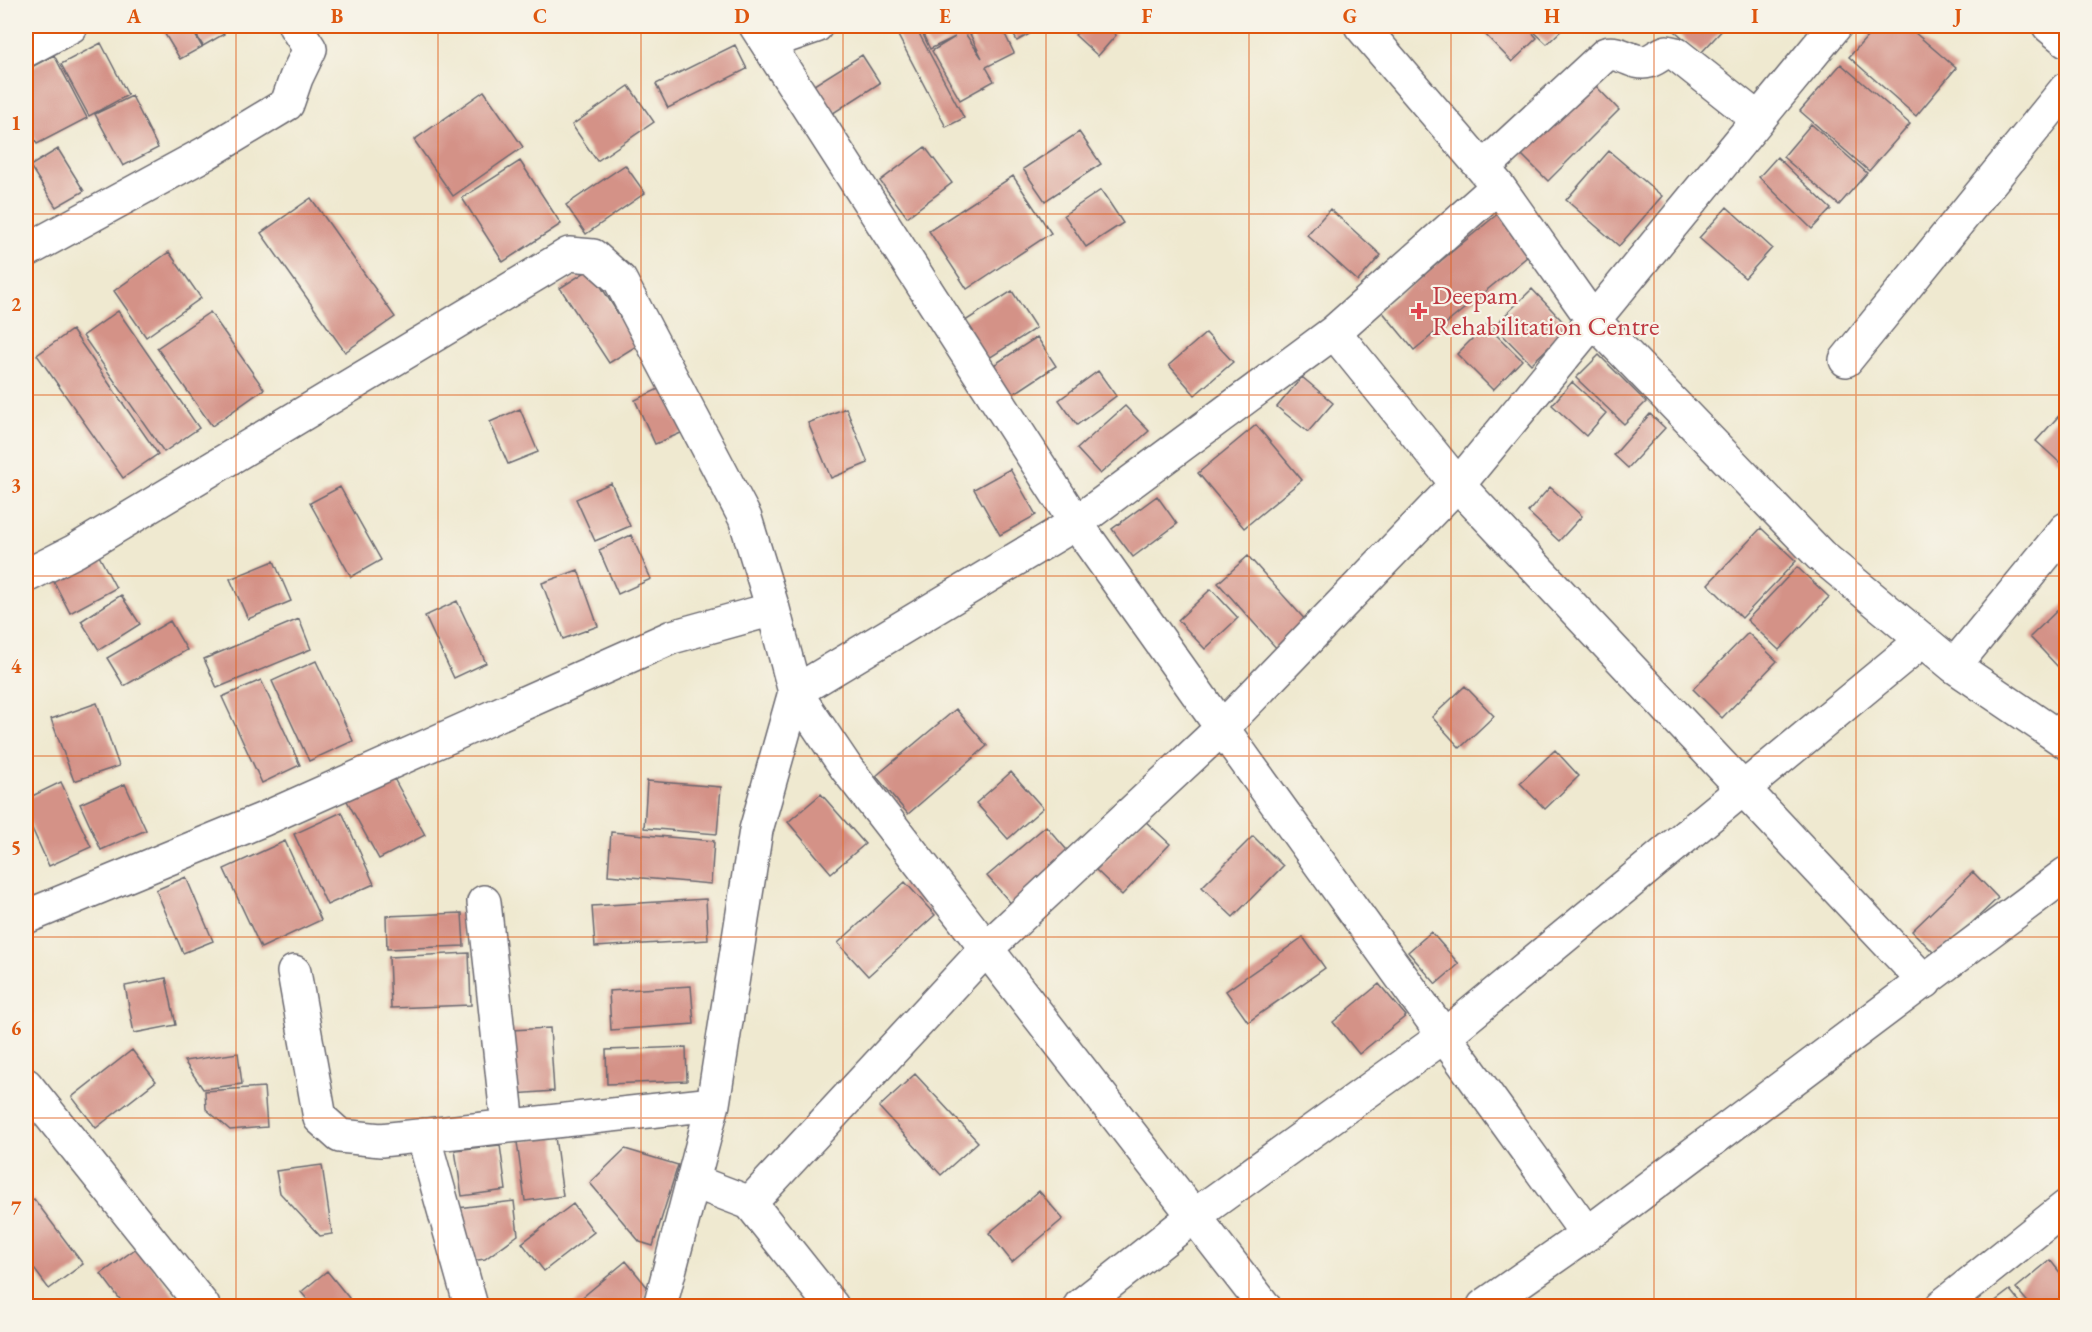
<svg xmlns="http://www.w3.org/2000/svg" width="2092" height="1332" viewBox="0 0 2092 1332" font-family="'EB Garamond',serif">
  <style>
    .building { fill: #d49287 }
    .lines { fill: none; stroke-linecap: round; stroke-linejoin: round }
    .minor-casing { stroke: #6a686f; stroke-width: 36 }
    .minor { stroke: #fff; stroke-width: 33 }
    .grid { fill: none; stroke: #de560e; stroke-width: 1.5; stroke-opacity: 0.55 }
    .health-dot { fill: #e0444e; stroke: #f7f3e8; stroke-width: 2 }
    .labels { text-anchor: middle; stroke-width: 4.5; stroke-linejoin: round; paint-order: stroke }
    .health-label { font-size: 27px; fill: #be3a42; stroke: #f7f3e8; text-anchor: start }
    .neatline { fill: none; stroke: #de560e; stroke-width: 2 }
    .grid-label { font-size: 20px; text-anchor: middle; font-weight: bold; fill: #de560e }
  </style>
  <rect width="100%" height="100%" fill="#f7f3e8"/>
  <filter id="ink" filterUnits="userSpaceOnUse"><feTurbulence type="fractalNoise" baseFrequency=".0167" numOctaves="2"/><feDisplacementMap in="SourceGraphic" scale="12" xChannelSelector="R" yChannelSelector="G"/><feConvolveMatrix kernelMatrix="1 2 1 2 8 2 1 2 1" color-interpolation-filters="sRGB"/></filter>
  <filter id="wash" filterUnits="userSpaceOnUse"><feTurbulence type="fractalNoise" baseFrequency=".008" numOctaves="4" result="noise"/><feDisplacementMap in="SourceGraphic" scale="24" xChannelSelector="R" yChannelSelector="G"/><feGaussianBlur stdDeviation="1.35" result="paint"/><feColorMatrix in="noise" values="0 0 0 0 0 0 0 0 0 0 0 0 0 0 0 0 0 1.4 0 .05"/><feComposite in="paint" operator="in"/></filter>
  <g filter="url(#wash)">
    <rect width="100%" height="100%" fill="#efe9d0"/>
    <g id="blocks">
      <path class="building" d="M160 26H190L202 47 180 59Z
        M191 26H219L224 34 203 46Z
        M893 26H915L964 118 946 127Z
        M919 26H960L982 58 966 26H1001L1014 53 986 67 994 81 960 100 932 51 955 37 930 49Z
        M1009 26H1041L1042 27 1017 41Z
        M1083 26H1105L1116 35 1098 56 1075 35Z
        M1477 26H1526L1537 38 1512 62Z
        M1528 26H1566L1547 44Z
        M1669 26H1726L1701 53Z
        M1877 26H1907L1956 68 1916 116 1849 57Z
        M101 43 128 95 89 116 61 64Z
        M735 45 747 69 668 108 656 84Z
        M54 55 87 118 37 144 26 122V70Z
        M862 55 880 83 824 119 806 90Z
        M1841 64 1910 124 1869 171 1800 111Z
        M1593 83 1619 110 1548 181 1521 154Z
        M629 86 654 122 597 161 572 125Z
        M484 91 523 147 453 196 414 140Z
        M132 96 158 148 123 166 95 114Z
        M1811 124 1867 173 1839 205 1783 157Z
        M1079 132 1101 164 1045 201 1023 169Z
        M925 147 952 183 907 217 880 181Z
        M58 149 84 191 56 207 30 166Z
        M1609 151 1662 196 1619 246 1566 200Z
        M1777 157 1831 209 1812 229 1759 177Z
        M520 161 561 224 503 262 462 198Z
        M625 165 645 193 586 234 566 205Z
        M1013 176 1051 233 967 289 929 231Z
        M1101 190 1123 223 1086 247 1064 215Z
        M311 198 395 317 345 352 261 233Z
        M1727 207 1772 248 1745 278 1699 238Z
        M1330 209 1381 255 1358 281 1307 235Z
        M1500 212 1533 252 1414 350 1381 310Z
        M169 252 201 298 146 337 114 291Z
        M590 269 638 345 609 363 560 288Z
        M1532 289 1569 328 1531 364 1494 326Z
        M1012 291 1036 328 986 360 962 323Z
        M118 311 199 428 164 452 83 336Z
        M210 312 264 389 212 426 157 348Z
        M1486 325 1522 360 1493 390 1457 354Z
        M72 330 158 454 123 478 37 355Z
        M1206 333 1233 362 1195 395 1169 365Z
        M1037 337 1056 366 1009 397 989 368Z
        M1599 355 1646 402 1624 424 1576 378Z
        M1098 371 1116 396 1077 425 1059 400Z
        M1302 377 1333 403 1308 432 1277 407Z
        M1572 382 1606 413 1586 436 1552 405Z
        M667 385 688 430 655 444 635 400Z
        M1125 406 1149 431 1100 474 1077 449Z
        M846 408 868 463 831 478 808 423Z
        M2066 408V454L2059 462 2036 441Z
        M520 409 538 452 508 464 490 422Z
        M1650 414 1665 428 1628 468 1614 455Z
        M1256 425 1302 480 1244 528 1198 473Z
        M1010 469 1036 515 1000 535 974 489Z
        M611 483 630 526 595 541 576 499Z
        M340 487 381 560 351 577 310 503Z
        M1550 487 1582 516 1559 541 1528 512Z
        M1157 496 1177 524 1133 557 1112 529Z
        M1761 528 1796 561 1742 618 1708 584Z
        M631 535 651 579 618 594 599 550Z
        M98 554 116 588 70 613 52 578Z
        M1248 556 1308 623 1278 650 1218 583Z
        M274 561 291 601 248 619 230 579Z
        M1797 567 1829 597 1779 650 1747 620Z
        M578 570 598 626 563 639 542 583Z
        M1211 589 1238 618 1205 649 1178 620Z
        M121 595 140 624 99 650 81 621Z
        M457 601 486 663 454 678 425 616Z
        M2066 602V663L2060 669 2030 637Z
        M299 619 311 649 217 688 204 659Z
        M170 621 187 650 124 686 107 658Z
        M1748 633 1777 661 1722 718 1693 689Z
        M316 661 353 741 309 761 272 681Z
        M261 680 300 765 262 783 222 697Z
        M1465 686 1494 716 1460 748 1432 717Z
        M97 703 119 766 74 781 51 719Z
        M956 709 987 746 908 814 876 776Z
        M1555 750 1579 776 1545 809 1520 783Z
        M1011 772 1043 808 1008 839 976 803Z
        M392 775 425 835 379 859 346 799Z
        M647 781 721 787 717 834 644 828Z
        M61 782 91 847 49 866 26 815V799Z
        M125 784 146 830 101 850 80 804Z
        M821 794 865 844 831 873 788 822Z
        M342 812 374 884 327 905 294 834Z
        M1144 820 1170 844 1122 895 1096 870Z
        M1046 826 1073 857 1015 908 987 876Z
        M611 832 714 841 711 884 608 875Z
        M1253 836 1283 866 1233 917 1202 887Z
        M285 841 321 920 261 948 224 869Z
        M1973 872 1998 898 1937 956 1912 931Z
        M186 877 213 941 183 953 156 890Z
        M905 882 935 915 868 976 838 943Z
        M706 899 708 940 595 947 592 906Z
        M462 913 464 946 387 949 386 916Z
        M1431 932 1459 964 1436 984 1408 952Z
        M1303 937 1325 968 1248 1022 1226 991Z
        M469 953 471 1005 391 1008 389 957Z
        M166 978 176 1025 134 1033 125 986Z
        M1379 984 1406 1016 1359 1054 1333 1022Z
        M691 986 694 1024 611 1030 609 991Z
        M26 995 33 1012 26 1015Z
        M550 1028 554 1091 514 1094 511 1030Z
        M686 1047 687 1081 607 1084 606 1050Z
        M132 1050 156 1081 96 1128 72 1097Z
        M238 1053 242 1084 203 1089 184 1061Z
        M915 1074 978 1142 941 1175 879 1107Z
        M264 1087 267 1127 230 1130 206 1109 205 1091Z
        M555 1137 563 1196 525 1201 517 1142Z
        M500 1145 506 1190 462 1196 455 1150Z
        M625 1149 678 1165 653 1246 640 1242 590 1183Z
        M322 1165 332 1234 320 1236 280 1193 276 1171Z
        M1039 1191 1063 1219 1012 1262 989 1233Z
        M34 1199 83 1264 49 1289 26 1258V1205Z
        M514 1201 518 1235 485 1259 464 1262 458 1208Z
        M573 1204 594 1232 544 1271 522 1243Z
        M138 1247 182 1306H125L101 1274Z
        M2050 1260 2066 1280V1306H2031L2016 1288Z
        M626 1261 648 1288 641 1306H572Z
        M327 1271 349 1298 340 1306H313L301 1292Z
        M2010 1290 2023 1306H1989Z"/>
    </g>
  </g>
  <g filter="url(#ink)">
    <use href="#blocks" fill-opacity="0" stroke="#6a686f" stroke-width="1.5"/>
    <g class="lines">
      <defs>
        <path id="minor" d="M756 26 1076 523 1222 728 1468 473 1835 26
          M1361 26 1498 186 1593 320 1820 555 1954 666 2066 742
          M2049 26 2066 40
          M767 43 816 26
          M26 50 71 26
          M1483 168 1606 54C1621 50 1634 66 1649 61 1655 59 1660 54 1667 52L1676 54 1758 119
          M26 251 206 153 287 104 296 78 310 49 295 26
          M1334 332 1457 484 1925 982
          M1846 360 2066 89
          M26 576 75 551 569 254 593 256 620 280 745 518 773 609
          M1954 666 2066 529
          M484 902 508 1126
          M26 917 264 819 672 637 773 609 795 692 847 769 1264 1306
          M294 972 320 1118 340 1136 381 1140 713 1104
          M26 1085 203 1306
          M423 1135 471 1306
          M695 1182 750 1203 832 1306
          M750 1203 986 949 1222 728 1587 1234
          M660 1306 713 1104 756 830 795 692 1076 523 1334 332 1498 186
          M1080 1306 1194 1216 1444 1036 1923 640
          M1484 1306 1587 1234 2066 874
          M1942 1306 2066 1207"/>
      </defs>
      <use href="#minor" class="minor-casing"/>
      <use href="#minor" class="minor"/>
    </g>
  </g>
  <path class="grid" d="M236 26V1306M438 26V1306M641 26V1306M843 26V1306M1046 26V1306M1249 26V1306M1451 26V1306M1654 26V1306M1856 26V1306M26 214H2066M26 395H2066M26 576H2066M26 756H2066M26 937H2066M26 1118H2066"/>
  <path class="health-dot" d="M1416 302h6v6h6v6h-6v6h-6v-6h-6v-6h6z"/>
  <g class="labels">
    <g class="health-label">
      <text x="1432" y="304">Deepam<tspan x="1432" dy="31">Rehabilitation Centre</tspan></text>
    </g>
  </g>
  <rect width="2092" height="1332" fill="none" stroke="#f7f3e8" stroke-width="66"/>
  <rect x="33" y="33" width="2026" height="1266" class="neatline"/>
  <g class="grid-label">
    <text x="134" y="23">A</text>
    <text x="337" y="23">B</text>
    <text x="540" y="23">C</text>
    <text x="742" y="23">D</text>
    <text x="945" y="23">E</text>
    <text x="1147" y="23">F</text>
    <text x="1350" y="23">G</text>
    <text x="1552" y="23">H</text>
    <text x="1755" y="23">I</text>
    <text x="1958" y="23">J</text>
    <text x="16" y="130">1</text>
    <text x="16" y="311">2</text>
    <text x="16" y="492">3</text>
    <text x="16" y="673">4</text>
    <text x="16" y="854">5</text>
    <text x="16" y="1035">6</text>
    <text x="16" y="1215">7</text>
  </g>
</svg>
